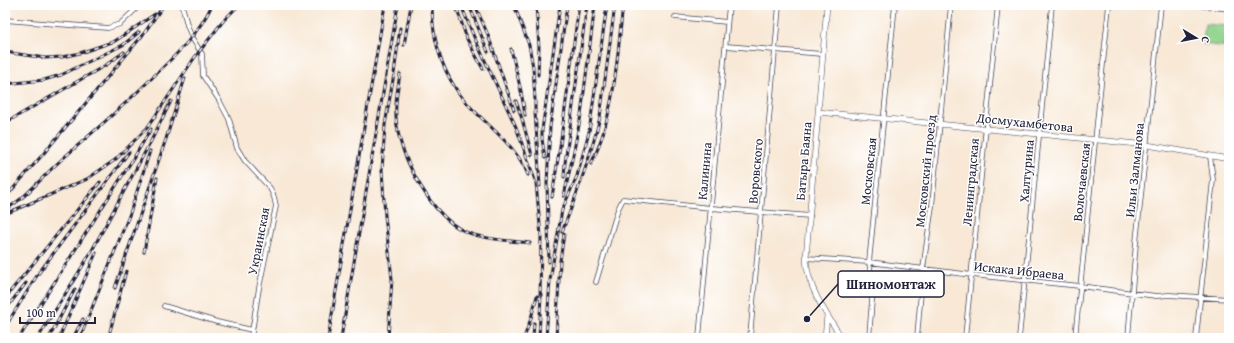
<svg xmlns="http://www.w3.org/2000/svg" width="1234" height="343" viewBox="0 0 1234 343" font-family="'Gentium Book Plus',serif">
  <style>
    .green { fill: #8fd28a; stroke: #587a62 }
    .lines { fill: none; stroke-linecap: round; stroke-linejoin: round }
    .minor-casing { stroke: #424052; stroke-width: 5.5 }
    .tertiary-casing { stroke: #424052; stroke-width: 6 }
    .minor { stroke: #fff; stroke-width: 4 }
    .tertiary { stroke: #fff; stroke-width: 5 }
    .rail-casing { stroke: #22223b; stroke-width: 3 }
    .rail { stroke: #fff; stroke-width: 1.5; stroke-dasharray: 4.5; stroke-linecap: butt }
    .labels { text-anchor: middle; stroke-width: 3; stroke-linejoin: round; paint-order: stroke }
    .street-label { font-size: 13px; fill: #22223b; stroke: #fff }
    .leader { fill: none; stroke: #22223b; stroke-width: 1.5 }
    .callout-dot { fill: #22223b; stroke: #fff; stroke-width: 1.5 }
    .callout { fill: #fff; stroke: #22223b; stroke-width: 1.5 }
    .callout-label { font-size: 14px; text-anchor: middle; font-weight: bold; fill: #22223b }
  </style>
  <rect width="100%" height="100%" fill="#fff"/>
  <filter id="ink" filterUnits="userSpaceOnUse"><feTurbulence type="fractalNoise" baseFrequency=".025" numOctaves="2"/><feDisplacementMap in="SourceGraphic" scale="8" xChannelSelector="R" yChannelSelector="G"/><feConvolveMatrix kernelMatrix="1 2 1 2 8 2 1 2 1" color-interpolation-filters="sRGB"/></filter>
  <filter id="wash" filterUnits="userSpaceOnUse"><feTurbulence type="fractalNoise" baseFrequency=".012" numOctaves="4" result="noise"/><feDisplacementMap in="SourceGraphic" scale="16" xChannelSelector="R" yChannelSelector="G"/><feGaussianBlur stdDeviation="0.9" result="paint"/><feColorMatrix in="noise" values="0 0 0 0 0 0 0 0 0 0 0 0 0 0 0 0 0 1.4 0 .05"/><feComposite in="paint" operator="in"/></filter>
  <g filter="url(#wash)">
    <rect width="100%" height="100%" fill="#f8e8d5"/>
    <path class="green" d="M1205 24 1229 26V47L1203 44Z"/>
  </g>
  <g filter="url(#ink)">
    <g class="lines">
      <defs>
        <path id="minor" d="M182 5 187 25 192 38 202 54 203 76 219 100 229 119 237 148 245 161 270 188 274 197 276 206 259 288 251 338
          M1198 5 1229 9
          M675 17 727 22
          M5 20 108 28 120 24 140 5
          M726 46 822 54
          M806 258 869 262 972 275 1080 286 1156 296 1169 295 1229 299
          M596 282 618 209 623 199 711 208 810 216
          M164 306 217 322 252 330
          M699 338 729 5
          M750 338 779 5
          M869 338 873 287 869 262 895 5
          M917 338 923 269 932 206 951 5
          M965 338 998 5
          M1019 338 1052 5
          M1075 338 1109 5
          M1128 338 1136 243 1161 5
          M1196 338 1213 180 1210 156"/>
        <path id="tertiary" d="M827 5 806 258C807 287 826 314 842 338
          M818 112 1147 145 1229 159
          M825 338 827 315"/>
      </defs>
      <use href="#minor" class="minor-casing"/>
      <use href="#tertiary" class="tertiary-casing"/>
      <use href="#minor" class="minor"/>
      <use href="#tertiary" class="tertiary"/>
      <defs>
        <path id="rail" d="M432 5C432 35 439 63 456 89 464 102 477 114 489 125 504 140 520 154 528 175
          M461 5 474 37 516 127 536 183 541 236 540 299
          M469 5 488 52
          M475 5 488 35 514 110
          M514 5 529 45 533 67 535 100V112L540 186
          M536 5 539 47 538 75
          M457 9 467 39 483 69
          M404 45 411 5
          M511 49 521 91 525 115
          M5 52 45 58 62 57 80 53 115 41 155 14
          M400 74C397 92 394 109 397 126 402 160 432 216 464 231 480 239 512 241 530 243
          M5 84 44 80 61 75 123 45 139 32
          M516 101 522 119 532 155
          M5 123 106 65 124 52
          M545 158 542 139V130L560 5
          M591 164C615 116 617 57 623 5
          M564 177 565 163 587 5
          M564 196 573 155 581 115 595 5
          M552 197 560 146 579 5
          M5 198 44 153 142 36 164 5
          M6 209C27 197 42 177 60 161 92 133 125 105 155 75 177 54 199 33 212 5
          M5 214 87 179 115 160 147 128 195 57 224 20 239 5
          M562 232C577 194 591 156 600 117L615 5
          M144 252 157 178
          M549 262 547 183 550 127 567 5
          M115 288 166 139 185 78
          M5 298 100 182
          M5 310 26 283
          M5 327 38 274 129 152
          M110 331 126 271
          M19 338 133 159 151 129
          M38 338 90 254 151 141 171 101
          M49 338 75 289
          M59 338 96 253
          M73 338 83 319
          M80 338 130 213 150 151
          M328 338 385 5
          M341 338 398 5
          M388 338 392 279 385 216 382 170 385 125 394 74 400 28
          M524 338 531 318 537 296
          M533 338 534 323
          M539 338 541 294
          M546 338 550 280 562 210 577 176 589 132 607 5
          M556 338 560 261 564 234"/>
      </defs>
      <use href="#rail" class="rail-casing"/>
      <use href="#rail" class="rail"/>
    </g>
  </g>
  <g class="labels">
    <g class="street-label">
      <text transform="translate(1025 122) rotate(6)" y="5">Досмухамбетова</text>
      <text transform="translate(803 161) rotate(-85)" y="5">Батыра Баяна</text>
      <text transform="translate(1134 170) rotate(-84)" y="5">Ильи Залманова</text>
      <text transform="translate(704 171) rotate(-85)" y="5">Калинина</text>
      <text transform="translate(755 171) rotate(-85)" y="5">Воровского</text>
      <text transform="translate(868 171) rotate(-84)" y="5">Московская</text>
      <text transform="translate(925 171) rotate(-84)" y="5">Московский проезд</text>
      <text transform="translate(1026 171) rotate(-85)" y="5">Халтурина</text>
      <text transform="translate(970 182) rotate(-85)" y="5">Ленинградская</text>
      <text transform="translate(1081 182) rotate(-84)" y="5">Волочаевская</text>
      <text transform="translate(258 241) rotate(-79)" y="5">Украинская</text>
      <text transform="translate(1019 270) rotate(6)" y="5">Искака Ибраева</text>
    </g>
  </g>
  <path class="leader" d="M807 319L838 284"/>
  <circle class="callout-dot" cx="807" cy="319" r="4"/>
  <rect class="callout" x="838" y="271" width="106" height="26" rx="4"/>
  <g class="callout-label">
    <text x="891" y="289">Шиномонтаж</text>
  </g>
  <rect width="1234" height="343" fill="none" stroke="#fff" stroke-width="20"/>
  <g transform="translate(1196 38) rotate(100)" stroke="#ffffff" stroke-width="3" paint-order="stroke">
  <path d="M0-3L7 15L0 10L-7 15Z" fill="#22223b"/>
  <text y="-6" font-size="11" font-weight="bold" text-anchor="middle" fill="#22223b">С</text>
  </g>
  <path d="M20 317v6h75v-6" fill="none" stroke="#22223b" stroke-width="2"/>
  <text x="26" y="317" font-size="12" fill="#22223b" stroke="#ffffff" stroke-width="3" paint-order="stroke">100 m</text>
</svg>
